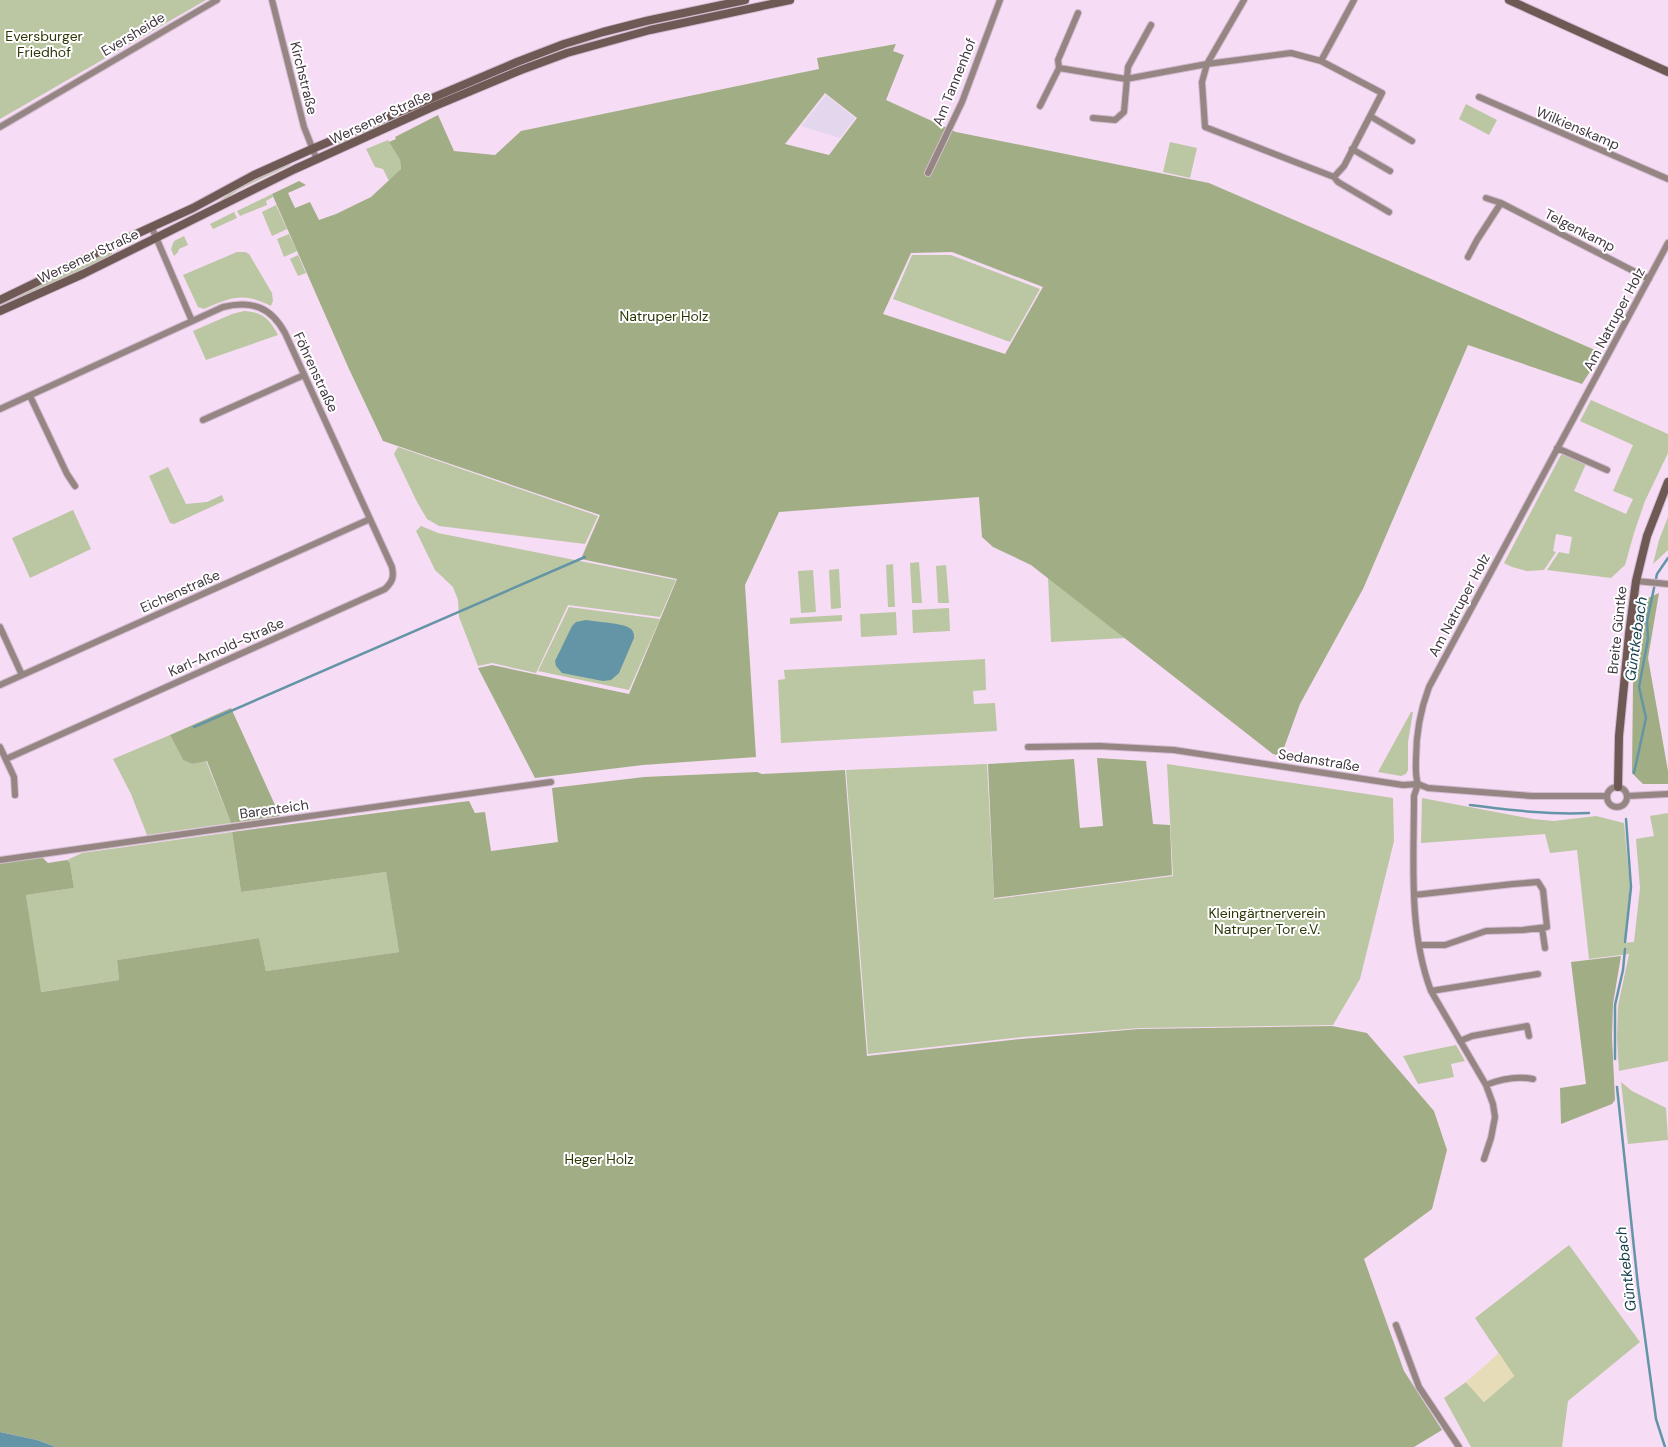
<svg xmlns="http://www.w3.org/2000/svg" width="1668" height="1447" viewBox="0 0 1668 1447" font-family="'DM Sans',sans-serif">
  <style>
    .industrial { fill: #e2d7ec }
    .green { fill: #bbc7a2 }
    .forest { fill: #a1ae85; fill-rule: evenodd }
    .sand { fill: #e6ddb8 }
    .water { fill: #6495a6 }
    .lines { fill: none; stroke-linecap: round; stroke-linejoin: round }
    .stream { stroke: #6495a6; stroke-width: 2.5 }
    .street-casing { stroke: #d3bbd1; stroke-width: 8 }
    .secondary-casing { stroke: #d3bbd1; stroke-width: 10 }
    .street { stroke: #968683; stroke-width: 6 }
    .secondary { stroke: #6f5955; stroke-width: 8 }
    .labels { text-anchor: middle; stroke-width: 4; stroke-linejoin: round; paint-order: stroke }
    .street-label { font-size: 14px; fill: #423741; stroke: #fff }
    .park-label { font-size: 14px; fill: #2c3706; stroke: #fff }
    .water-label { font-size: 15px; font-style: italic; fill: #133f4d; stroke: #fff }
  </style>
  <rect width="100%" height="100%" fill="#f7dcf5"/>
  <path class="industrial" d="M826 95 855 118 840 138 801 126Z"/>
  <path class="green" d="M0 0H206L0 119Z
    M466 86 467 88 340 146 338 142Z
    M1466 104 1497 120 1489 135 1459 119Z
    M388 140 400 160 401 169 389 181 383 169 375 167 366 149Z
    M1170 142 1197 148 1190 178 1163 172Z
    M289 163 290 165 238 190 219 203 218 202 237 188Z
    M272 194 273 197 266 201 267 205 240 216 237 211Z
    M276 205 287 229 272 236 262 212Z
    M234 212 237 218 213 229 210 224Z
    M289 234 297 251 284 257 277 239Z
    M184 236 188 245 179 249 178 252 174 256 171 249 174 241Z
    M111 250 113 256 0 307V304Z
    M237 252H245L249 254 272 293 273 301 271 306C243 292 232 297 204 309L198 307 183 275Z
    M298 255 306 273 298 276 290 259Z
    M912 255H951L1040 289 1010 342 893 299Z
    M244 311C263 312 269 319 278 335L206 360 193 331 232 314Z
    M1591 400 1668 434V453L1645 501 1634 533 1625 565 1611 578 1547 570 1559 552 1569 554 1572 537 1556 534 1553 551 1556 552 1544 570 1527 571 1512 567 1504 563 1562 453 1586 464 1574 491 1626 514 1633 499 1613 491 1633 445 1580 421Z
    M398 447 598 516 585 544 439 526 427 519 417 502 394 454Z
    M168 467 186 504 207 502 222 495 224 501 174 524 170 523 149 476Z
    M73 510 91 549 30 578 12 538Z
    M1668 517V550L1653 564 1659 540Z
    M421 526 438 533 676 580 660 617 568 605 536 673 492 663 478 666 459 617 458 600 453 587 435 570 416 531Z
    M919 562 922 603H912L910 563Z
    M893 564 895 607H888L886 565Z
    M946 565 949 603H938L936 566Z
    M839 569 841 608 831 609 829 570Z
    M813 570 816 612 801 613 798 571Z
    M1048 577 1125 638 1051 642Z
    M569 607 660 619 629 690 538 671Z
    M949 608 950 631 913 633 912 610Z
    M896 612 897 635 861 637 860 614Z
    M842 615V621L790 624V618Z
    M985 659 986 690 973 691 974 704 995 703 997 731 781 743 778 680 785 679 784 670Z
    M1411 712H1413L1408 742V770L1406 774 1401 776 1378 772Z
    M170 735 183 760 192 764 206 761 231 823 147 835 131 794 113 759Z
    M987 764 994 899 1173 876 1167 764 1393 798 1394 841 1360 979 1333 1025 1141 1028 1022 1037 868 1054 846 770Z
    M1422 798 1533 819 1554 821 1596 816 1624 823 1630 887 1624 943 1634 942 1640 888 1636 839 1654 836 1650 816 1668 813V1061L1619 1071 1617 1038 1618 1006 1629 954 1589 959 1577 850 1550 853 1545 834 1421 843Z
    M232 832 241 892 386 872 399 952 266 971 259 938 117 960 119 980 40 992 26 895 74 888 70 863 67 860 82 853Z
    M1456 1045 1465 1061 1451 1064 1454 1077 1418 1084 1403 1056Z
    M1621 1082 1632 1091 1666 1108 1668 1140 1628 1144Z
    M1569 1245 1640 1342 1568 1401 1562 1447H1471L1444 1398 1466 1382 1484 1402 1514 1376 1475 1318Z"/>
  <path class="forest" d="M896 44 893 51 904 55 886 100 956 132 1209 183 1602 353 1582 384 1468 345 1363 589 1300 704 1281 756 1273 754 1031 565 993 547 982 537 979 497 779 512 745 585 756 757 643 765 535 778 478 668 492 665 629 694 677 579 581 559 600 515 383 441 349 369 272 194 299 181 306 185 288 193 295 208 310 202 319 220 336 214 371 197 401 169 400 160 389 142 396 139 395 137 438 115 454 151 495 155 521 131 819 69 817 58ZM825 93 857 118 829 155 785 144ZM952 252 1043 287 1005 354 883 314 911 253Z
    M1659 593 1648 658 1668 771V784H1643L1632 773 1633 684 1646 599Z
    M231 708 280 816 231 823 207 761 192 764 183 760 170 735Z
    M1097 758 1146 761 1153 824 1170 825 1172 875 994 898 988 764 1074 759 1080 828 1103 826Z
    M845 770 867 1056 1021 1039 1139 1029 1332 1026 1367 1033 1434 1111 1447 1150 1432 1209 1364 1259 1404 1371 1442 1430 1414 1447H56L37 1440 0 1432V863L42 857 48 863 67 860 70 863 74 888 26 895 41 992 119 980 117 960 259 938 266 971 399 952 386 872 241 892 232 832 469 801 475 813 485 812 491 851 558 842 552 788 644 777 757 772 762 774Z
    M1621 956 1613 1004 1612 1037 1615 1100 1612 1104 1561 1124 1560 1088 1586 1084 1571 962Z"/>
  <path class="sand" d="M1499 1353 1514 1376 1484 1402 1466 1382Z"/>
  <path class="water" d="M586 620C596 622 625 623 631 629 634 632 634 635 634 638L619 673 611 680 603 681 562 673 556 666 555 661 572 626 576 622Z
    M0 1432 37 1440 56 1447H0Z"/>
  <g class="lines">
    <path class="stream" d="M194 727 585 557
      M1634 773 1646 718 1639 687 1648 639 1647 621 1657 574 1668 558
      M1470 805C1510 810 1549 815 1589 813
      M1625 942 1631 887 1626 819
      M1615 1059V1005L1623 970 1625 949
      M1617 1087 1638 1286 1656 1419 1665 1447"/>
    <defs>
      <path id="street" d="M272 0 304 127 317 160
        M1244 0 1207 64 1202 82 1205 127 1334 177 1338 182 1389 212
        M1321 61 1354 0
        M1059 68 1126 79 1207 64 1291 53 1321 61 1382 93 1344 166 1334 177
        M1479 97 1668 179
        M1040 106 1059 68 1058 60 1078 13
        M1370 116 1412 141
        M1093 118 1115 120 1124 112 1128 67 1151 25
        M0 127 217 0
        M1352 149 1390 171
        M928 173 962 102 1000 0
        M1486 198 1501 203 1649 279
        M152 228 192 321
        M1468 257 1477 240 1501 203
        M30 396 67 474 75 486
        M0 409 223 307C252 300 271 307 285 333L392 567C394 577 393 581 385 589L6 759
        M203 420 304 375
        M1557 448 1607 470
        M1636 581 1668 584
        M0 627 22 675
        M0 685 370 519
        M0 747 14 777 15 795
        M1028 747 1099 746 1174 750 1403 785 1418 784 1428 788 1532 796H1607
        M1418 784C1415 776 1416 767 1416 759 1416 734 1420 711 1429 687L1668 243
        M1418 784 1414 796C1414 860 1408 930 1431 991L1486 1085 1493 1104 1495 1117 1491 1138 1484 1159
        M1607 797a10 10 0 1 1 20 0a10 10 0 1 1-20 0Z
        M1627 796 1668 794
        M0 860 551 782
        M1414 895 1513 884 1538 882 1543 890 1547 927 1523 930 1486 931 1445 945H1419
        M1542 928 1545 948
        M1431 991 1538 974
        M1460 1041 1472 1036 1527 1026 1529 1036
        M1486 1085C1501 1079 1518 1076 1533 1079
        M1396 1325 1419 1387 1459 1447"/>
      <path id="secondary" d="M1509 0 1668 72
        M0 300 134 235 193 208 254 175 312 149 517 62 564 44 603 32 646 21 745 0
        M0 311 83 274 295 169 430 108 521 70 567 53 650 30 790 0
        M1618 787 1619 736 1629 634 1636 581 1647 536 1668 482"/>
    </defs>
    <use href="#street" class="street-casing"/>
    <use href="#secondary" class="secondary-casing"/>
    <use href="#street" class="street"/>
    <use href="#secondary" class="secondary"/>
  </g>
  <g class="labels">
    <g class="street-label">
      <text transform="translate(133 34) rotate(-31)" y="5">Eversheide</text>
      <text transform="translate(304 78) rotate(76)" y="5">Kirchstraße</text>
      <text transform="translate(954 82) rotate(-68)" y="5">Am Tannenhof</text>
      <text transform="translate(380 117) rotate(-25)" y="5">Wersener Straße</text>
      <text transform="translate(1578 128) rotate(23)" y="5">Wilkienskamp</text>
      <text transform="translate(1580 230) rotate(27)" y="5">Telgenkamp</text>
      <text transform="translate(88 256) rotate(-25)" y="5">Wersener Straße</text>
      <text transform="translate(1614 319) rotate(-62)" y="5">Am Natruper Holz</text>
      <text transform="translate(316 372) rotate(65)" y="5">Föhrenstraße</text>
      <text transform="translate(180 591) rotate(-24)" y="5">Eichenstraße</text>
      <text transform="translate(1459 605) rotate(-62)" y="5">Am Natruper Holz</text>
      <text transform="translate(1617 630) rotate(-84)" y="5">Breite Güntke</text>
      <text transform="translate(226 647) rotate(-24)" y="5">Karl-Arnold-Straße</text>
      <text transform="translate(1319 760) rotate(9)" y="5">Sedanstraße</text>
      <text transform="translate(274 809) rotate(-8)" y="5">Barenteich</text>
    </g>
    <g class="park-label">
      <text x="44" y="41">Eversburger<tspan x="44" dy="16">Friedhof</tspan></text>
      <text x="664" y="321">Natruper Holz</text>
      <text x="1267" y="918">Kleingärtnerverein<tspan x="1267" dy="16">Natruper Tor e.V.</tspan></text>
      <text x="599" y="1164">Heger Holz</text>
    </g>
    <g class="water-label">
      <text transform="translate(1636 639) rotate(-82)" y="5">Güntkebach</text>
      <text transform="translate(1626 1269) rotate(-97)" y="5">Güntkebach</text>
    </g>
  </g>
</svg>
